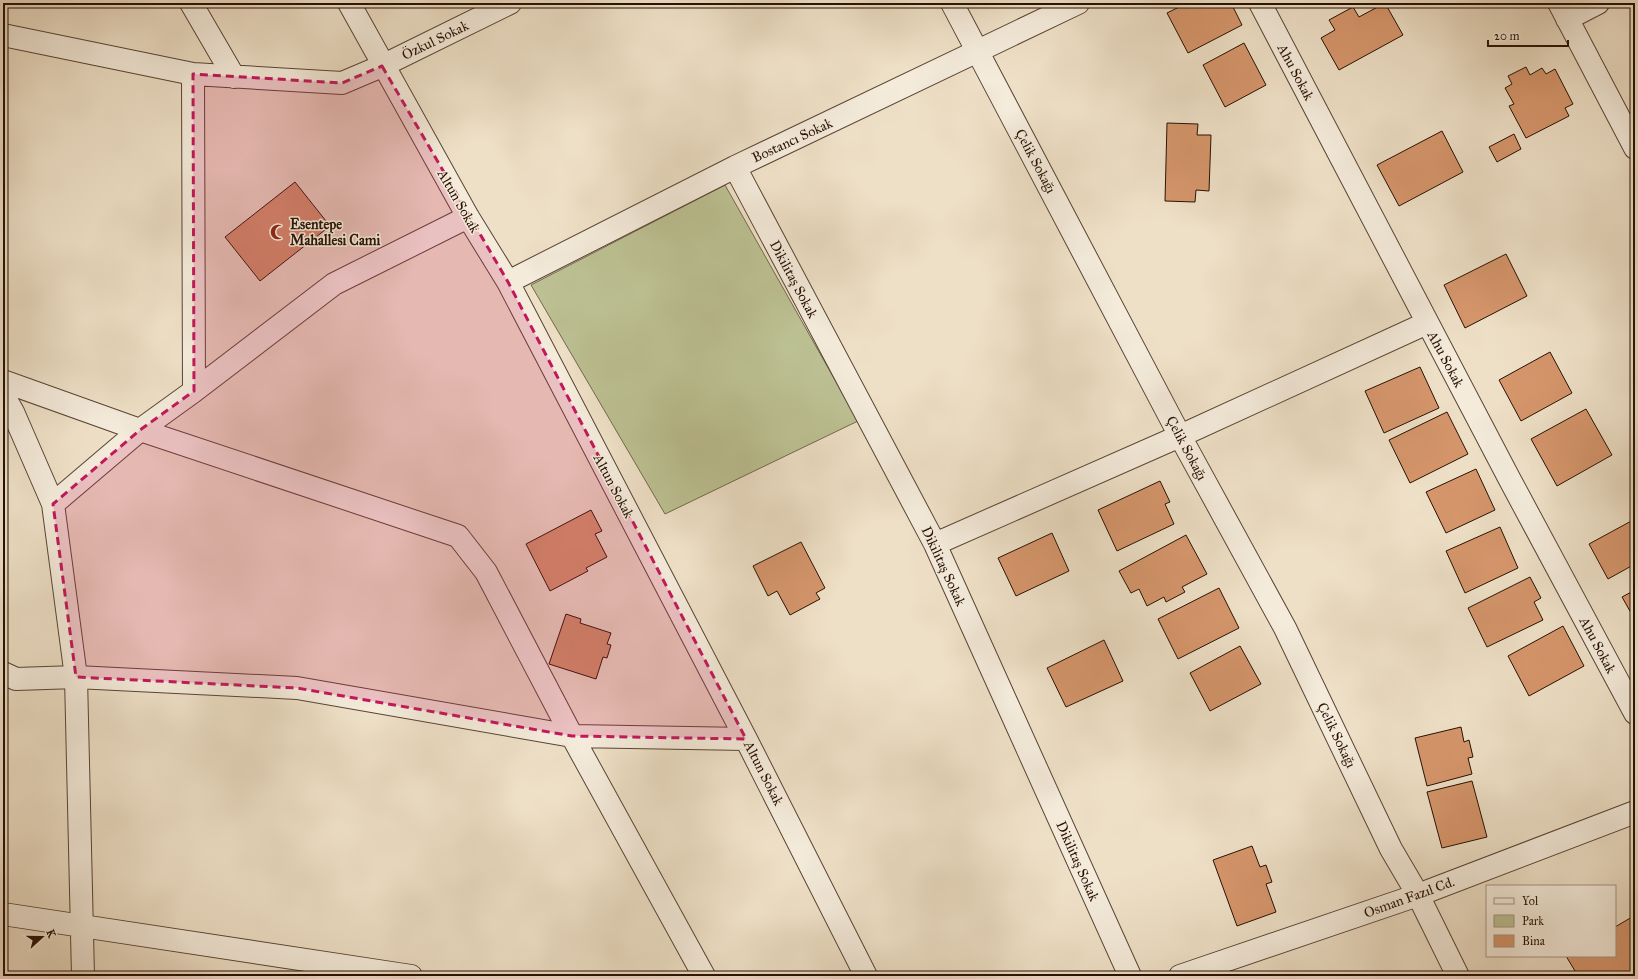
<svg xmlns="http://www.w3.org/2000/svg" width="1638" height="979" viewBox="0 0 1638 979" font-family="'IM FELL Great Primer',serif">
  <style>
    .green { fill: #bcc193; stroke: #72684b }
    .building { fill: #d6966c; stroke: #271003 }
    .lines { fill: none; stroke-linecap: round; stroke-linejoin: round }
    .minor-casing { stroke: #594434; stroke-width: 24 }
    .minor { stroke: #f4ebdb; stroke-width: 22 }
    .marked { fill: #c2185b; fill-opacity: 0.2; stroke: #c2185b; stroke-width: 3; stroke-dasharray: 8 5; stroke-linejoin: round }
    .labels { text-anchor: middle; stroke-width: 3; stroke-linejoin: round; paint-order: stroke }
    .street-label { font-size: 14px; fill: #271003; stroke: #f4ebdb }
    .poi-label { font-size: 14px; font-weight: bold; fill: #271003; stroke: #f4ebdb; text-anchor: start }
  </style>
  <rect width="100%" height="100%" fill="#eee0c7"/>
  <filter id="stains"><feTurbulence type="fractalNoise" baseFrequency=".005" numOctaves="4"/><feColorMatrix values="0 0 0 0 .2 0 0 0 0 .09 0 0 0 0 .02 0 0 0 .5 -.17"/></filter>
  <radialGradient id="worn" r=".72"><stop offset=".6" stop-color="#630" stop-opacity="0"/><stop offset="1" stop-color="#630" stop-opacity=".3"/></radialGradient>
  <path class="green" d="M725 185 858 421 665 514 531 285Z"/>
  <path class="building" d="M1187 3H1231L1242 25 1188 53 1167 13Z
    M1385 3 1403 35 1339 70 1321 38 1335 30 1329 20 1353 7 1359 17Z
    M1244 43 1266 85 1225 107 1203 65Z
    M1526 67 1530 75 1542 68 1546 74 1555 69 1573 104 1565 108 1569 116 1526 138 1509 106 1514 104 1505 88 1512 84 1508 76Z
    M1167 123 1198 124 1197 135H1211L1209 191 1196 190 1195 202 1165 201Z
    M1442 131 1463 172 1399 206 1377 165Z
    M1514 134 1521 149 1497 162 1489 147Z
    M295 182 330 226 260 281 225 237Z
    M1506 254 1527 296 1465 328 1444 285Z
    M1550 352 1572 393 1521 421 1499 380Z
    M1420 367 1439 408 1384 433 1365 391Z
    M1586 409 1612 455 1557 486 1531 439Z
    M1447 412 1468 454 1410 483 1389 440Z
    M1476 469 1495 510 1446 533 1426 492Z
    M1160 481 1170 502 1165 504 1174 524 1117 551 1098 510Z
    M591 510 602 531 595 534 607 557 586 568 588 571 550 591 526 544Z
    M1635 519V564L1608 579 1589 544Z
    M1500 527 1518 568 1465 593 1446 551Z
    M1052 533 1069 571 1016 596 998 558Z
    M1186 535 1207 574 1182 587 1185 592 1166 602 1164 597 1147 606 1139 589 1131 593 1119 571Z
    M801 542 825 588 816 593 820 599 790 615 777 591 768 596 753 566Z
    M1530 577 1541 598 1534 602 1543 620 1487 647 1468 608Z
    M1219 588 1239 628 1178 659 1158 619Z
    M1635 590V620L1622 597Z
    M566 614 581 619 580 623 611 633 607 644 611 645 607 658 603 657 596 679 549 664Z
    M1563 626 1584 666 1529 696 1508 656Z
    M1104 640 1123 681 1066 707 1047 668Z
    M1240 646 1261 684 1210 711 1190 673Z
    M1461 727 1464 742 1469 740 1473 757 1468 758 1472 774 1427 786 1415 738Z
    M1472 781 1487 837 1442 848 1427 792Z
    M1252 846 1260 867 1266 865 1272 882 1266 884 1276 912 1237 926 1213 860Z
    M1632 917 1635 922V976H1578L1566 956H1615V927Z"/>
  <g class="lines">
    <defs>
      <path id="minor" d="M191 3 234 77
        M349 3 468 217 508 282 746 739 866 976
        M952 3 1180 436 1285 628 1391 849 1418 895 1458 976
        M1260 3 1510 480 1635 713
        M1559 3 1635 148
        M1567 19 1598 3
        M3 35 193 74 342 83 382 66 510 3
        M193 74 194 391
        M735 167 935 544 1130 976
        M508 282 735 167 1078 3
        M3 381 140 430 458 536 486 572 572 736 704 976
        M3 394 13 412 53 504
        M935 544 1180 436 1427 323
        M3 673 16 679 76 677 297 688 572 736 746 739
        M3 914 411 976
        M83 976 76 677 53 504 140 430 194 391 334 284 468 217
        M1180 976 1418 895 1635 812"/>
    </defs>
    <use href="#minor" class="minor-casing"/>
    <use href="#minor" class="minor"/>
  </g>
  <path class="marked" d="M382 66 508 282 746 739 572 736 297 688 76 677 53 504 140 430 194 391 193 74 342 83Z"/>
  <defs>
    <symbol id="mosque-bare" viewBox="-9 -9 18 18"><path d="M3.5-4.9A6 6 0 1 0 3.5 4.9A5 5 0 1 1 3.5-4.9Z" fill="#8f2418" stroke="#f4ebdb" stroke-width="2.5" paint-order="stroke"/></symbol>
  </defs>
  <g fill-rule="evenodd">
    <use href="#mosque-bare" x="267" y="221" width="22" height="22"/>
  </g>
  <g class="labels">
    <g class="street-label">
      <text transform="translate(435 40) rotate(-26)" y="5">Özkul Sokak</text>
      <text transform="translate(1296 72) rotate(62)" y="5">Ahu Sokak</text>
      <text transform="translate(792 140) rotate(-25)" y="5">Bostancı Sokak</text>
      <text transform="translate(1036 161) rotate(62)" y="5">Çelik Sokağı</text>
      <text transform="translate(459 201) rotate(60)" y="5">Altun Sokak</text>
      <text transform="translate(794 279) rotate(62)" y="5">Dikilitaş Sokak</text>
      <text transform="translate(1446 359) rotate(62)" y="5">Ahu Sokak</text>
      <text transform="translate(1187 448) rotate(62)" y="5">Çelik Sokağı</text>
      <text transform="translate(614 486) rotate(62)" y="5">Altun Sokak</text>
      <text transform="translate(944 566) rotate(65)" y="5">Dikilitaş Sokak</text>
      <text transform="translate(1598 645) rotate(62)" y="5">Ahu Sokak</text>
      <text transform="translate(1337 735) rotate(64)" y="5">Çelik Sokağı</text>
      <text transform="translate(764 773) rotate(63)" y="5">Altun Sokak</text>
      <text transform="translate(1078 861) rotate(66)" y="5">Dikilitaş Sokak</text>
      <text transform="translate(1409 897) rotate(-20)" y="5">Osman Fazıl Cd.</text>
    </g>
    <g class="poi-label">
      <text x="290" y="229">Esentepe<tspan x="290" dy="16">Mahallesi Cami</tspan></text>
    </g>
  </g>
  <rect width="1638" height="979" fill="none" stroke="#eee0c7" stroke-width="16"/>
  <rect x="4" y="4" width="1630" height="971" fill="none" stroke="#271003" stroke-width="2"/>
  <rect x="8" y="8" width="1622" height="963" fill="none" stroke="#271003"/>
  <rect x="1486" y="885" width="130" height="72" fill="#f4ebdb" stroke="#a29385"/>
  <rect x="1494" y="898" width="20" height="6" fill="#f4ebdb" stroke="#a29385"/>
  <text x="1522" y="905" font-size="12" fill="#271003">Yol</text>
  <rect x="1494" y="915" width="20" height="12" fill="#bcc193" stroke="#a29385"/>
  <text x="1522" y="925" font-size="12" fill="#271003">Park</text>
  <rect x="1494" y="935" width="20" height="12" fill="#d6966c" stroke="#a29385"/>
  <text x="1522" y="945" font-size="12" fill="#271003">Bina</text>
  <g transform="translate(42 937) rotate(69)" stroke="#f4ebdb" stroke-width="3" paint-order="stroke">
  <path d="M0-3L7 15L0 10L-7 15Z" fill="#271003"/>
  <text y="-6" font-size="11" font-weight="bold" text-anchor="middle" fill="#271003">K</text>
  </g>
  <path d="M1488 40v6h80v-6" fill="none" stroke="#271003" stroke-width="2"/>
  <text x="1494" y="40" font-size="12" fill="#271003" stroke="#f4ebdb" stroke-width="3" paint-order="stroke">20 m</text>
  <rect width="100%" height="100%" filter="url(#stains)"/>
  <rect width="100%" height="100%" fill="url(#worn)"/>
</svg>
